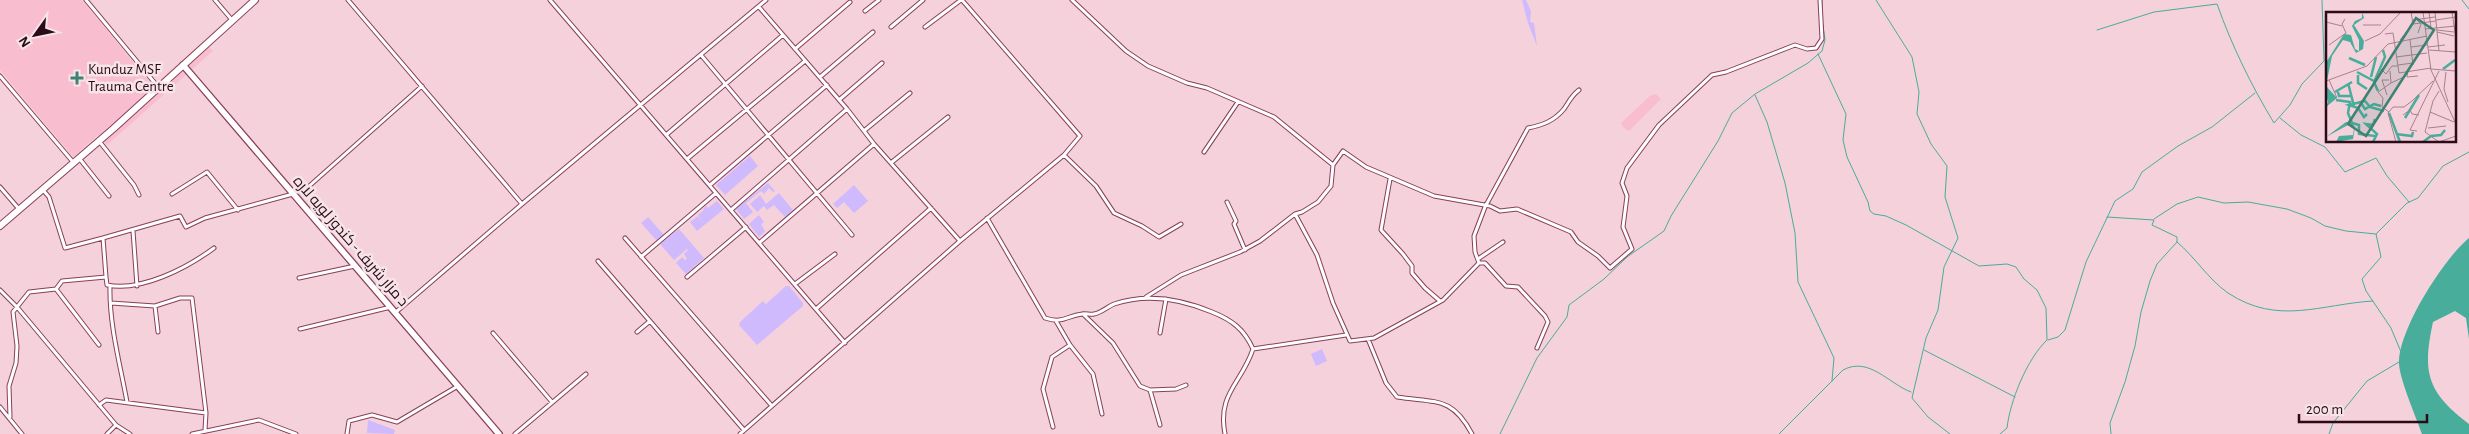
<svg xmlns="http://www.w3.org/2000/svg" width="2469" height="434" viewBox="0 0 2469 434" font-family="'Alegreya Sans',Cairo,sans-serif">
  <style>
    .built { fill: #f8bed0 }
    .green { fill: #cfbafd }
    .water { fill: #48ad9a }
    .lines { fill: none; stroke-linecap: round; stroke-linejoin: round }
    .stream { stroke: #48ad9a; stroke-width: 1 }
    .street-casing { stroke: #893f5a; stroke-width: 5 }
    .primary-casing { stroke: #893f5a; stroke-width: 8 }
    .highway-casing { stroke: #893f5a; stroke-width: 8 }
    .street { stroke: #fff; stroke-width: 3 }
    .primary { stroke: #fff; stroke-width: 5.5 }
    .highway { stroke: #fff; stroke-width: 6 }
    .poi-dot { fill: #3f8274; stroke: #f6e4e9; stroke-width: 2 }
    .labels { text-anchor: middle; stroke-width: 5; stroke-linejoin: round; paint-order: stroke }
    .poi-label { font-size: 15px; fill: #2a0b17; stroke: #f6e4e9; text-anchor: start }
    .street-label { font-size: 15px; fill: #2a0b17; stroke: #f6e4e9 }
    .inset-river { fill: none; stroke: #48ad9a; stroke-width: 2.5 }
    .inset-road { fill: none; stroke: #a4828d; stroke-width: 1 }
    .view { fill: #3f8274; fill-opacity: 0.15; stroke: #3f8274; stroke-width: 2.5 }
    .inset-edge { fill: none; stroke: #2a0b17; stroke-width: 2.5 }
  </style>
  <rect width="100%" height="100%" fill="#f5d1db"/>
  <path class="built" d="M0 0H82L153 86 204 41 213 51 107 145 98 135 73 157 0 70Z
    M1656 94 1661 99 1629 131 1624 128 1621 123 1651 95Z"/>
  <path class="green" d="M1522 0H1526L1531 11 1530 22 1534 23 1537 46 1528 23Z
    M750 156 758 166 725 195 716 185Z
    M768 183 775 191 773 192 769 188 764 194 761 191 746 203 753 212 744 219 736 209Z
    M854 185 868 201 854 213 844 202 837 208 833 204Z
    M779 193 793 210 785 217 774 205 767 210 764 206 757 212 750 204 760 195 766 204Z
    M717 201 724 209 697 231 690 222 698 216 703 221 698 215 704 210 703 209 706 206 708 208Z
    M759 215 764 222 761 224 765 231 759 237 749 224Z
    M648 217 664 235 657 241 641 223Z
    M679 229 704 258 686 274 676 263 682 257 685 260 687 259 684 254 688 250 687 249 674 260 660 244Z
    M786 286H789L803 303V306L757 345 739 325 740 322 763 301 766 304Z
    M1322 349 1327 361 1316 366 1311 354Z
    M368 420 395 430 394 434 367 433Z"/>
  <path class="water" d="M2469 238V339L2466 318 2455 311 2433 322C2422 373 2427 392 2469 424V434H2422C2416 417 2400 380 2399 364 2397 332 2444 258 2469 238Z"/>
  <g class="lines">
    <path class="stream" d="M1876 0 1912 57 1919 92 1917 114 1931 144 1947 166 1945 197 1958 238 1944 267 1938 310 1926 338 1912 398 1928 417 1950 434
      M2462 0 2469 9
      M1822 7V0
      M2097 30 2154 12 2217 4C2232 46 2251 85 2274 123L2290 105 2302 84 2324 61 2322 0
      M1818 54 1846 114 1843 140 1847 157 1868 202 1870 211 1874 214 1886 216 1906 225 1979 266 2007 264 2016 267 2024 279 2037 290 2046 308 2047 340C2027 359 2010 401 2007 428L2000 434
      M1755 95 1767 122 1785 183 1795 233 1798 282 1834 358 1832 381
      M2280 118 2301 135 2325 147 2345 172 2376 158 2387 176 2409 202
      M2107 217 2154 220 2152 225 2177 237V242L2157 264 2150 281 2141 312 2135 346 2125 382 2110 423 2111 434
      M2154 219 2177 204 2198 197 2224 203 2248 202 2287 209 2311 218 2325 226 2346 231 2376 234
      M2177 242C2195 257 2208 279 2228 293 2278 326 2321 304 2373 301
      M2048 340 2058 337 2065 330 2086 262 2115 201 2133 189 2142 172 2178 146 2212 127 2255 93
      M1924 350 2015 397
      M2401 352 2391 328 2366 291 2362 279 2381 257 2376 234 2407 203 2418 198 2443 166 2469 152
      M1500 434 1537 358 1567 317 1569 305 1604 279 1627 257 1664 231 1671 216 1718 141 1732 113 1755 94 1808 63 1822 51 1825 40 1822 18
      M1779 434 1843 370C1869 356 1889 384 1911 392
      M2329 434 2333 423 2367 381 2399 362"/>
    <defs>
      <path id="street" d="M86 0 159 88
        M215 0 232 20
        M348 0 522 204
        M550 0 845 343
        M1072 0 1126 51 1148 66 1187 83 1207 88 1274 117 1333 165
        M759 7 847 109 874 144 960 241
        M865 11 879 0
        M891 27 923 0
        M925 27 961 0
        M795 49 850 2
        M701 55 852 235
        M0 76 73 162
        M820 77 873 32
        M839 100 882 63
        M865 130 910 93
        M666 135 783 35
        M99 141 134 185 139 195
        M1204 152 1238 102
        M1064 155 1096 186 1114 213 1142 226 1159 237 1181 224
        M79 158 109 196
        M687 159 805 61
        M892 162 948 117
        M1390 179 1381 230 1403 254 1412 266V273L1425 288 1440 301
        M710 185 827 85
        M0 187 19 209
        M307 188 422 86
        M43 190 49 197 65 248 103 238 106 277
        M172 194 207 172 238 210
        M1227 202 1236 221 1234 224 1245 250
        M731 210 847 109
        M1295 214 1317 255 1333 303 1350 341 1374 338 1443 300 1479 263 1475 252 1474 236 1485 207 1528 128C1543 125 1554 121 1564 109 1569 102 1571 96 1579 90
        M987 218 1045 318C1063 324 1066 316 1082 314 1086 313 1090 315 1094 314 1101 313 1107 307 1114 304 1147 293 1181 299 1212 312 1232 320 1244 329 1253 349 1242 383 1217 393 1225 434
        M133 231 137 286
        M103 238 180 216 186 227 205 218 293 194
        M625 238 772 406
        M759 243 874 144
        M641 257 716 193
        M1478 259 1503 242
        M598 261 744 430
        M1479 263H1485L1506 286 1518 287 1545 316 1548 322 1537 348
        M687 277 746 227
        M299 278 355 266
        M795 284 835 254
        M110 286C109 324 120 364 127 402
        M56 289 99 345
        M0 290 17 307 116 425 130 434
        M1146 297 1181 275 1240 252 1260 241 1295 214 1302 212 1318 202 1331 186 1333 165 1343 151 1366 167 1434 196 1490 206 1500 211 1517 209 1571 232 1578 242 1598 256 1610 268 1632 249 1623 227 1627 196 1622 183 1627 168 1659 125 1712 75 1726 72 1795 45 1807 49 1816 48 1822 39 1820 0
        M111 303 155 306 180 298H192L206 413 205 430
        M155 306 158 332
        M816 309 931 208
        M396 312 522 204 766 0
        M1083 314 1113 343 1140 386 1150 390 1160 425
        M1056 321 1070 345 1093 374 1102 414
        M300 329 391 307
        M637 332 650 321
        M493 333 552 402
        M1160 333 1166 299
        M1368 339 1386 383 1397 397C1436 403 1452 396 1472 434
        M1253 349 1346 335
        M1150 390 1176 389 1186 385
        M99 405 106 400 206 413
        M0 407 22 434
        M10 417 9 386 16 363 17 346 13 312 29 292 56 289 62 281 106 277 107 285C141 292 187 268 214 248
        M1053 427 1043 389 1052 357 1070 345
        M107 434 116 425
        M192 434 259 420 296 434
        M347 434 349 421 372 415 397 422 458 386
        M515 434 586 374
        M740 434 960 241 1064 155 1080 136 962 0"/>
      <path id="primary" d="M183 65 499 434"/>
      <path id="highway" d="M0 226 113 129 255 0"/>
    </defs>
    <use href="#street" class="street-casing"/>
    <use href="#primary" class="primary-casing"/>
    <use href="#highway" class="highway-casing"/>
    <use href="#street" class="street"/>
    <use href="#primary" class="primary"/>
    <use href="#highway" class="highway"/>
  </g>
  <path class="poi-dot" d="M74.5 70.5h5v5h5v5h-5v5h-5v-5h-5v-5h5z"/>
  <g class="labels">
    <g class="poi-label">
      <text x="88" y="74">Kunduz MSF<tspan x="88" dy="17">Trauma Centre</tspan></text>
    </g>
    <g class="street-label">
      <text transform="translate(351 241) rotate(49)" y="5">د مزار شریف - کندوز لویه لاره</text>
    </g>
  </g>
  <g transform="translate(2326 12)">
    <rect width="130" height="130" fill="#f5d1db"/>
    <path d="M36 0 38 6 28 13 38 29 37 37 30 41 24 30 17 28 6 44 0 74 11 86 0 95 2 90 0 83 1 49 18 22 25 23 29 37 33 39V28L26 14 29 9 36 6ZM20 110 26 111 29 115 27 127 10 130 13 124 27 123 28 116 22 113 0 125Z" fill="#48ad9a"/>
    <path class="inset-river" d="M23 46 39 53M117 57 129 48M31 60 48 69M32 63V71L41 77M45 65 50 45M22 71 28 94M52 79 48 70 59 45 57 38M9 80 26 70M12 80 13 84H25M10 88 24 90 22 101 26 111 33 113V122L49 124M35 91 39 97 48 92 55 94M63 101 74 130M41 102 38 105 32 96 23 93 39 89 44 95 58 99M79 106 93 83M70 122 86 124 87 120M47 130 51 122 40 112 47 113 49 107M97 130 105 124 115 123 119 118"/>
    <path class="inset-road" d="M97 0 105 58 130 112M103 0 105 16M109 0 113 39M126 0 130 27M90 7 95 12 92 21M87 8 109 5M110 8 130 5M0 10 16 14M87 12 110 9M37 13H55M99 17 130 14M111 18 128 20M111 20 128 24M59 22 67 21 73 61 105 56M74 28 87 12 85 0M84 28 87 53M39 29 54 22 75 0M3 33 20 21 16 12 19 7M85 35 101 33M102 35 119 33M103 38 130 40M70 45 101 41M72 53 87 51M55 57 60 62 66 54H72M105 57 130 59M82 59 81 65 92 64M120 60 118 77 122 90M3 68 11 86M0 69 41 54 62 32 101 24M65 71 80 64M113 79 107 89 99 120 113 130 130 124M61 83 56 68H63M63 100 56 95 57 86 52 80 65 71 64 59M104 100 128 110M77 103 84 98 86 102 93 103M102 116 120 114M91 119 84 118 113 59M70 130 62 101 67 95H78L86 89 107 69"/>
    <path class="view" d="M90 6 108 18 40 124 22 112Z"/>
    <rect width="130" height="130" class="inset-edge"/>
  </g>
  <g transform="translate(35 35) rotate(237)" stroke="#f6e4e9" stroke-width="4" paint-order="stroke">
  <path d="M0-4L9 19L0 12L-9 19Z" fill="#2a0b17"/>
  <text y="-8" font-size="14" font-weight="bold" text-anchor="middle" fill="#2a0b17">N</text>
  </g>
  <path d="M2299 414v8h128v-8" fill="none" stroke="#2a0b17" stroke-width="2.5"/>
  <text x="2306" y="414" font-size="15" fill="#2a0b17" stroke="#f6e4e9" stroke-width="4" paint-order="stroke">200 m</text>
</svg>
